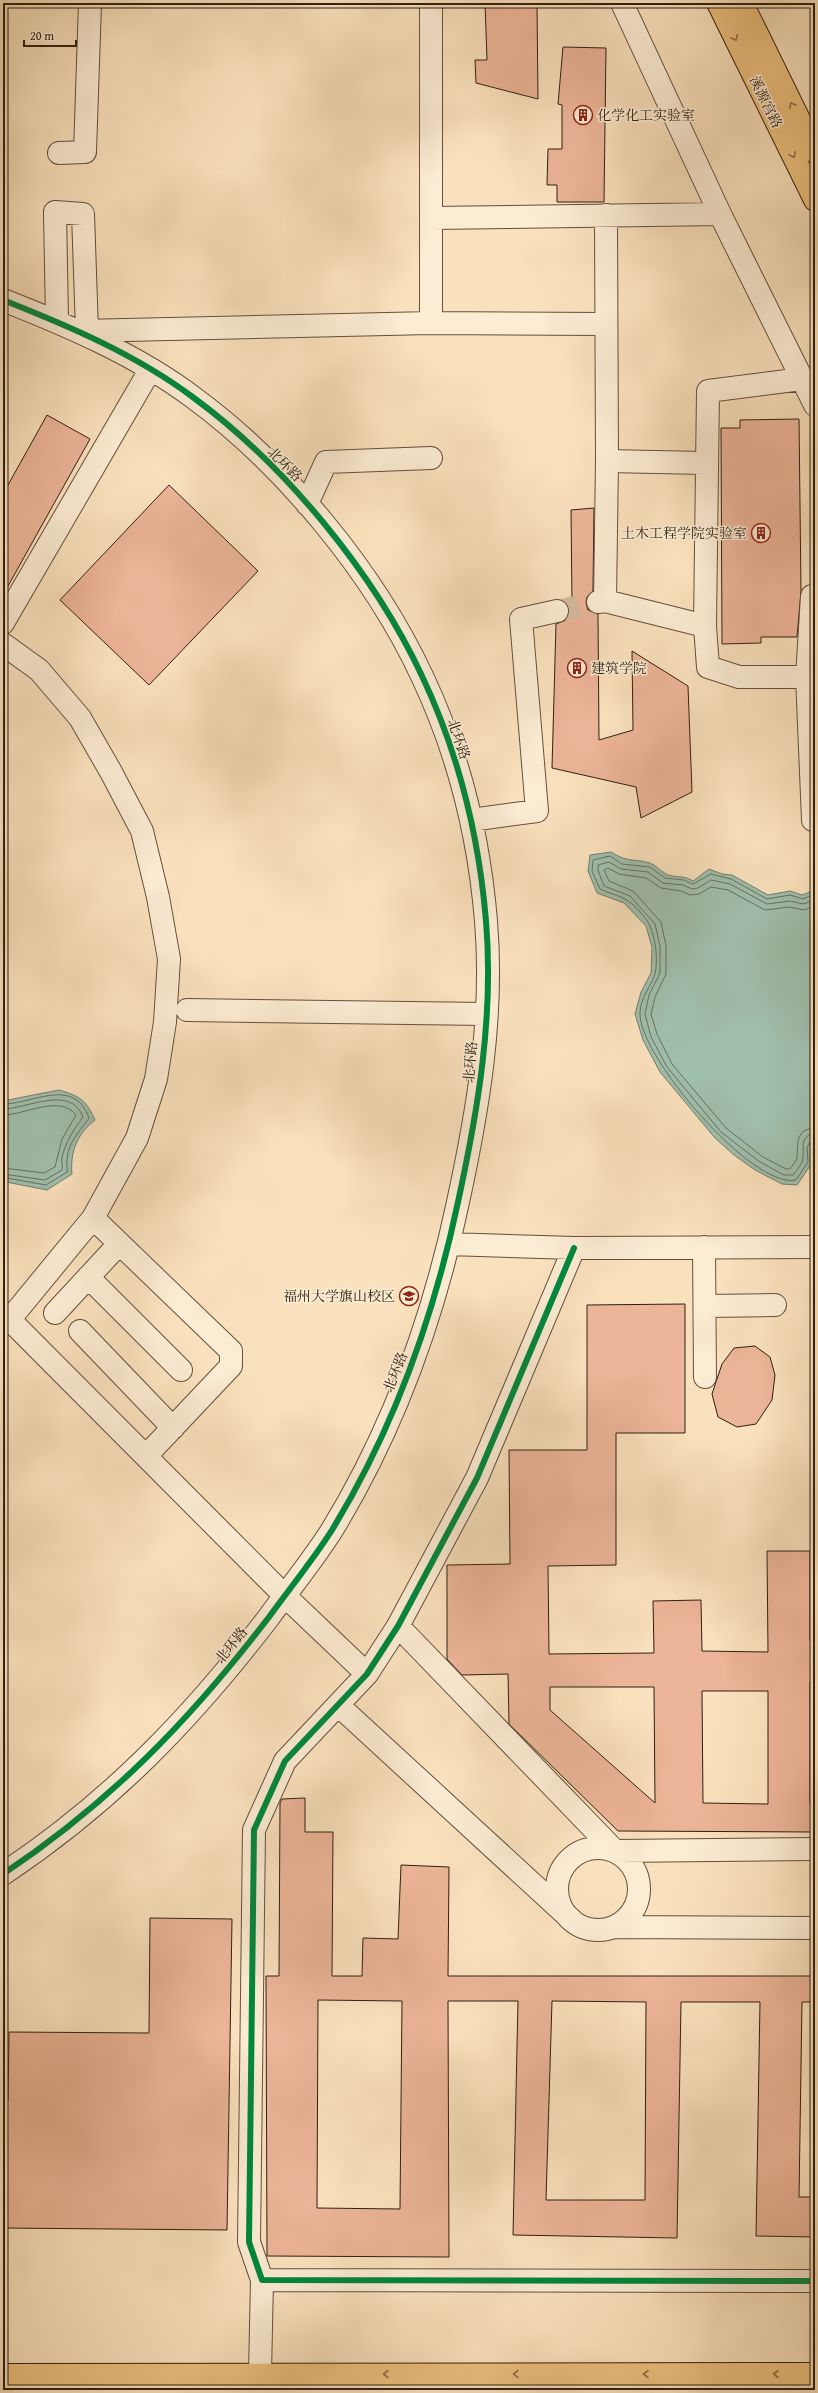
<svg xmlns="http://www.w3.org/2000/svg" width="818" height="2393" viewBox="0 0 818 2393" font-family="'Gentium Book Plus','Noto Serif SC',serif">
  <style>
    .water { fill: #9fbeac; stroke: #727f6e }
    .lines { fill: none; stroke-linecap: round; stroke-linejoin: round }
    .shore { stroke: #676f5e; stroke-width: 1 }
    .building { fill: #ecb498; stroke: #2f2011; fill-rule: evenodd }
    .minor-tunnel { stroke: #d1ba9b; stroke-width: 22; stroke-dasharray: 22 11; stroke-linecap: butt }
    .minor-casing { stroke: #62503c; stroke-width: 24 }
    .major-casing { stroke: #2f2011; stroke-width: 24 }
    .highway-casing { stroke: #2f2011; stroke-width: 24 }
    .minor { stroke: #fcecd4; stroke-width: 22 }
    .major { stroke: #edc07e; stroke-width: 22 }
    .highway { stroke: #edc07e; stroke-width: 22 }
    .cycleway-casing { stroke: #fcecd4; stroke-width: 8 }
    .cycleway { stroke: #00873e; stroke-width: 6 }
    .oneway { stroke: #8e7048 }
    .labels { text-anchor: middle; stroke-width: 3; stroke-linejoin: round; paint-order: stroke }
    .street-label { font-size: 14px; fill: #2f2011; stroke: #fcecd4 }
    .poi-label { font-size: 14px; fill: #2f2011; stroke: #fcecd4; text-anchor: start }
  </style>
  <rect width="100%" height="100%" fill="#fae1bd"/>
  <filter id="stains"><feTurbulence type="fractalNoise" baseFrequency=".005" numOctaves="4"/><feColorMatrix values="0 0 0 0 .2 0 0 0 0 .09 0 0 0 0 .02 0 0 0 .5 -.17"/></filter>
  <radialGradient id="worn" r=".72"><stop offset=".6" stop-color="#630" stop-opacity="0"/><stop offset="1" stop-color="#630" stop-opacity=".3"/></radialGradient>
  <path class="water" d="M611 852C628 863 632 858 650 863 656 865 660 871 666 874 675 878 684 875 693 881L709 869 722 874 732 875 768 895 790 891 802 895 815 890V1141L811 1148 812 1163 797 1185 782 1184 755 1170 734 1155 715 1138 660 1072 643 1040 635 1014 641 992 651 973 652 947 646 926 624 903 597 893 588 871 590 855Z
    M59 1090C80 1096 86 1100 95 1120 77 1134 70 1152 72 1174L47 1190 6 1182 3 1185V1101Z"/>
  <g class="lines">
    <path class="shore" d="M815 894 803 899 790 895 767 899 731 879 711 874 693 884 684 880 665 878 650 867 622 864 610 856 593 860 592 871 600 889C608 893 618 895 625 899 633 903 647 918 650 926 656 939 658 960 655 974 651 987 640 998 640 1013 638 1055 753 1190 796 1180L808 1162 807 1147 811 1141 815 1139
      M815 900 803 904 790 901 767 904 730 884 711 880 698 888 692 889 683 885 663 883 648 872 621 869 609 862 598 865V870L604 886 630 896 655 924 660 946V973L649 995 645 1014 651 1037 667 1067 721 1132 760 1162 784 1175H793C796 1171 800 1166 802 1162 806 1152 797 1135 815 1134
      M815 906 804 910 789 907 765 910 728 890 711 887 699 894 690 895 681 891 661 888 646 878 619 874 608 868 604 870 609 881 633 891 661 922 666 946V974L655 997 651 1014 657 1034 672 1064 726 1128 763 1157 786 1169H790C792 1166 796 1162 797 1158 798 1144 795 1129 815 1128
      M3 1104C33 1104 74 1076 89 1118 80 1131 68 1142 67 1160 66 1164 68 1168 67 1172L46 1185 7 1178 3 1180
      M3 1109C26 1109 71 1084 83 1117 74 1129 66 1141 62 1157 61 1161 63 1166 62 1170L45 1180 3 1174
      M3 1115C25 1115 60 1094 76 1115L62 1139 55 1167 44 1173 3 1168"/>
  </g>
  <path class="building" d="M485 3H537L538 99 476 83 475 60H487Z
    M563 47 606 48 604 202H557V185H547L548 149H562V105L558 104Z
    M47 415 90 439 3 595V494Z
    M799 419 801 592 797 637H761V643L722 644 721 428H740V420Z
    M169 485 258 571 149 685 60 600Z
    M594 508 593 591 587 597 586 603 588 610 598 614 599 740 633 730 632 651 688 686 692 792 641 818 636 787 552 768 556 624 566 620 569 614 567 605 572 604 571 510Z
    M685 1304V1433H616V1565L548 1566 549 1654 654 1653 653 1601 701 1600 702 1651 768 1652 767 1551H810V1641H815V1682H810V1804H815V1832L618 1831 509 1724 508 1674 462 1675 447 1659V1565L510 1564 509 1450H587V1305ZM550 1687H654L655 1803 550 1710ZM702 1691H768V1804L703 1803Z
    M755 1346 770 1357 775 1375 772 1400 756 1424 737 1427 718 1417 712 1394 722 1364 734 1348Z
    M305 1798V1832H333L332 1976H362L363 1938 398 1939 401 1865 449 1867 448 1976H815V2002H802L799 2197H815V2237L756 2236 760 2002H681L677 2238 513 2235 518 2001H448L449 2257 267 2256 266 1976H279L280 1803 282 1799ZM318 2000 402 2001 400 2209 317 2208ZM552 2001 646 2002 645 2200H546Z
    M150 1918 232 1919 227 2230 3 2228V2101H8L9 2032 149 2033Z"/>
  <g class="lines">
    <path class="minor-tunnel" d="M557 611 598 602"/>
    <defs>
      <path id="minor" d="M431 3V323
        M622 3 720 214 815 405
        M59 153 85 152 90 3
        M606 215 607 461 705 463
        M431 218 720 214
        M3 300C69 326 137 355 194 398 285 465 374 573 422 676 458 752 479 837 486 921 494 1016 478 1110 458 1202 434 1316 393 1430 332 1530 313 1560 290 1588 269 1617 190 1720 111 1802 3 1874
        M57 321 55 212 83 214 87 331
        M82 331 431 323 605 324
        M802 379 708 391 705 626 708 667 739 677H807L812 596H815
        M307 504 326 462 431 458
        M605 601 705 626
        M598 602 605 601 607 461
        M3 623 150 370
        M3 644 39 670 80 718 111 772 142 831 158 897 169 959 165 1022 156 1079 137 1138 93 1218 10 1319
        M807 677 813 820 815 821
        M471 820 537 811 521 619 557 611
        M187 1010 486 1014
        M93 1218 231 1351V1366L146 1456
        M449 1244 574 1248 815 1247
        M704 1247 705 1377
        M574 1248 477 1478 398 1626 367 1674 285 1761 254 1830 249 2242 262 2280 815 2281
        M88 1277 181 1370
        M705 1306 775 1305
        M3 1313 285 1596 367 1674
        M55 1313 119 1244
        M80 1331 173 1428
        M398 1626 615 1851 815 1849
        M338 1705 574 1922
        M557 1889a41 41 0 1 1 82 0a41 41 0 1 1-82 0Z
        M614 1927 815 1928
        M260 2374 262 2280"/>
      <path id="major" d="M718 3 815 200
        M742 3 815 152"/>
      <path id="highway" d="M3 2375 815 2374"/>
    </defs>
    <use href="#minor" class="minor-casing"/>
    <use href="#major" class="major-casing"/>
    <use href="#highway" class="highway-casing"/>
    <use href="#minor" class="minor"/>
    <use href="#major" class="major"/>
    <use href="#highway" class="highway"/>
    <defs>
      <path id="cycleway" d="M3 300C69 326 137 355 194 398 285 465 374 573 422 676 458 752 479 837 486 921 494 1016 478 1110 458 1202 434 1316 393 1430 332 1530 313 1560 290 1588 269 1617 190 1720 111 1802 3 1874
        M574 1248 477 1478 398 1626 367 1674 285 1761 254 1830 249 2242 262 2280 815 2281"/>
    </defs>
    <use href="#cycleway" class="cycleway-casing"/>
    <use href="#cycleway" class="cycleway"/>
  </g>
  <defs><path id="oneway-chevron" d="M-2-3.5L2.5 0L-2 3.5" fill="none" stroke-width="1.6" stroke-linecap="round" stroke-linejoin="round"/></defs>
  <g class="oneway">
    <use href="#oneway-chevron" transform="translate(735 38) rotate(64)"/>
    <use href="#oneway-chevron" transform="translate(792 105) rotate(-116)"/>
    <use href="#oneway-chevron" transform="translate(793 155) rotate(64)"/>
    <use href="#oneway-chevron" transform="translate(386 2374) rotate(180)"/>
    <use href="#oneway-chevron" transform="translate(516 2374) rotate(-180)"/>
    <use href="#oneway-chevron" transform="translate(646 2374) rotate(-180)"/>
    <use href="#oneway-chevron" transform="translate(776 2374) rotate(180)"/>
  </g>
  <defs>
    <symbol id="building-ring" viewBox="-11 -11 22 22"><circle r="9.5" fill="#fcecd4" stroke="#8f2418" stroke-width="1.5"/><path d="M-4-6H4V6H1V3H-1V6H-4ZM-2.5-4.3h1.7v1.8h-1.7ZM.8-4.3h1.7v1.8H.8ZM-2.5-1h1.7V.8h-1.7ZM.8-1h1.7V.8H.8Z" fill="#8f2418"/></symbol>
    <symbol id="university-ring" viewBox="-11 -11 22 22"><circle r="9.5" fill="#fcecd4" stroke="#8f2418" stroke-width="1.5"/><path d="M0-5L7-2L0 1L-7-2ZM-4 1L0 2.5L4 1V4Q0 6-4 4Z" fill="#8f2418"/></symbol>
  </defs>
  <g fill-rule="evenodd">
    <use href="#building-ring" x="572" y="104" width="22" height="22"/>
    <use href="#building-ring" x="750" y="522" width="22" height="22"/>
    <use href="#building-ring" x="566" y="657" width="22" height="22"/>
    <use href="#university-ring" x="398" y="1285" width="22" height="22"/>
  </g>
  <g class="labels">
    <g class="street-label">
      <text transform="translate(766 102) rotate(64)" y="5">溪源宫路</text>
      <text transform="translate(285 464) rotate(45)" y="5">北环路</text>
      <text transform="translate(459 739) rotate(71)" y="5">北环路</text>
      <text transform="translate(470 1062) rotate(-85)" y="5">北环路</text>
      <text transform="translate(395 1372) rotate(-68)" y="5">北环路</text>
      <text transform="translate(231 1645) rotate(-51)" y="5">北环路</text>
    </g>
    <g class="poi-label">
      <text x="597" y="120">化学化工实验室</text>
      <text x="747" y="538" text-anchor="end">土木工程学院实验室</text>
      <text x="591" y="673">建筑学院</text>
      <text x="395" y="1301" text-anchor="end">福州大学旗山校区</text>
    </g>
  </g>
  <rect width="818" height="2393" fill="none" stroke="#fae1bd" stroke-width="16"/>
  <rect x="4" y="4" width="810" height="2385" fill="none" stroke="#2f2011" stroke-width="2"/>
  <rect x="8" y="8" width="802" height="2377" fill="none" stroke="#2f2011"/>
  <path d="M24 40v6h52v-6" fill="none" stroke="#2f2011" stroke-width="2"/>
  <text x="30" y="40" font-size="12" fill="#2f2011" stroke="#fcecd4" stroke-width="3" paint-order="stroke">20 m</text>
  <rect width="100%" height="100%" filter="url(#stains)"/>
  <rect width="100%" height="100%" fill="url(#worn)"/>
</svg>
